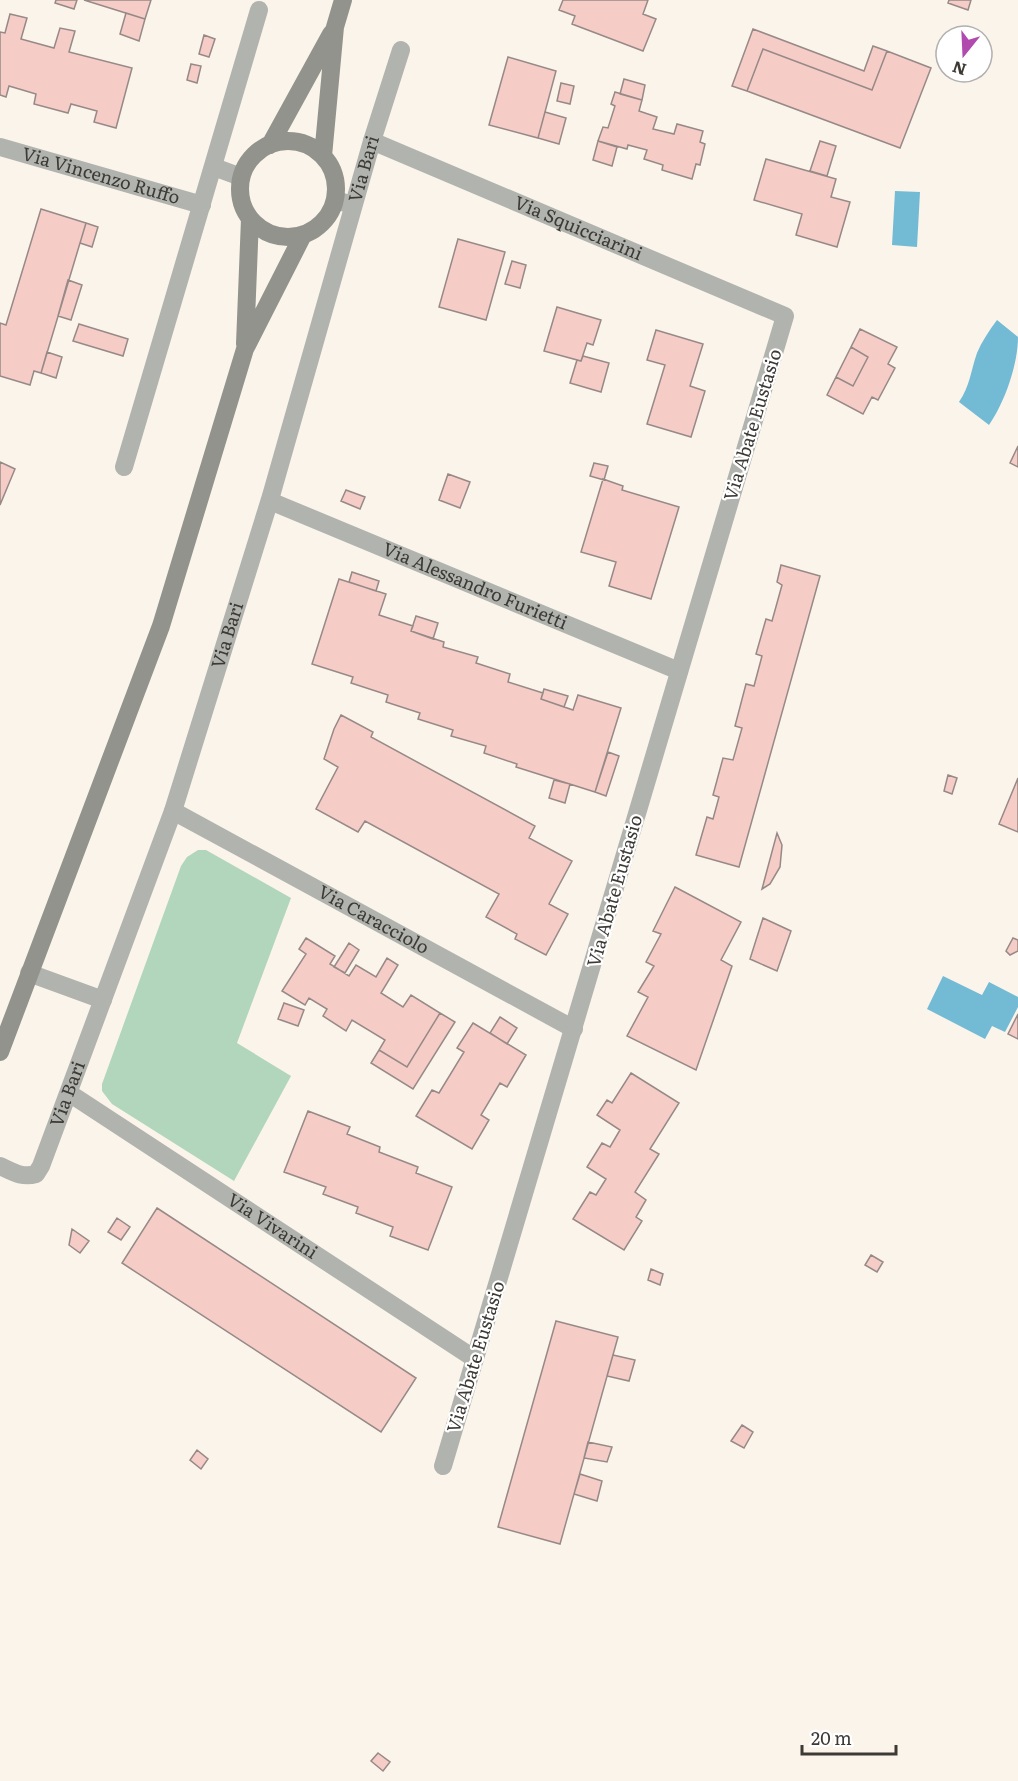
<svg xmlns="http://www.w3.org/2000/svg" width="1018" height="1781" viewBox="0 0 1018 1781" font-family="Literata,serif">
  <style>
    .green { fill: #b1d6bc }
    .water { fill: #73bbd5 }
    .building { fill: #f6ccc7; stroke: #968987; stroke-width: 1.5 }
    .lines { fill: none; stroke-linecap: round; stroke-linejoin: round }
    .street { stroke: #b1b3ae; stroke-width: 18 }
    .secondary { stroke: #91938c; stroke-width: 18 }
    .labels { text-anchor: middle; stroke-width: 4.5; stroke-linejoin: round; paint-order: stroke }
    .street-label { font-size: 18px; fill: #3d3a36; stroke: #fff }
  </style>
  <rect width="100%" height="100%" fill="#fbf4ea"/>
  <path class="green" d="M198 850H206L291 898 237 1043 291 1076 234 1181 112 1104 102 1091V1084L181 866 187 857Z"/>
  <path class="water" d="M895 191 920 192 917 247 892 245Z
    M997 320 1018 337C1018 364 1005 402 989 425L959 402C970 386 971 370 977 353 982 341 989 331 997 320Z
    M943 976 982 995 989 982 1018 997V1007L1005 1032 992 1026 985 1039 927 1009Z"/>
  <path class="building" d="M56 0H77L74 9 55 3Z
    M84 0H151L145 19Z
    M563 0H648L643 14 656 19 643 51 572 24 575 16 559 10Z
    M949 0H971L968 10 948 3Z
    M126 13 145 19 139 41 120 34Z
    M10 14 27 18 21 39 54 48 60 28 75 31 69 52 132 68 116 128 94 122 97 111 71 104 68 113 34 104 36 94 9 86 6 97 0 95V32L5 33Z
    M753 29 864 71 873 46 887 51 872 90 763 49 747 91 732 86Z
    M204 35 215 39 209 57 199 54Z
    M763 49 872 90 887 51 931 68 900 148 747 91Z
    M508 57 556 71 538 138 489 125Z
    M191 64 201 66 197 83 187 80Z
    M624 79 645 85 642 100 620 94Z
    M561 83 574 86 570 104 557 101Z
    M615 92 642 100 639 111 657 117 653 129 674 134 677 124 703 131 700 142 705 144 700 165 696 164 692 179 662 170 663 165 644 159 647 150 628 145 627 149 598 141 603 127 608 128 615 106 611 104Z
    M545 112 566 118 559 144 538 138Z
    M598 141 617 147 612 166 593 160Z
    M820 141 836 146 827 176 810 171Z
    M766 159 836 179 831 197 850 202 837 247 796 235 802 214 754 200Z
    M41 209 86 223 41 373 34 371 30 385 0 376V323L6 325Z
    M86 223 98 227 92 247 80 243Z
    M458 239 505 252 486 320 439 307Z
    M512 261 526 265 520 288 505 284Z
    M68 280 82 285 71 320 58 316Z
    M557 307 601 320 593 345 587 343 581 361 544 351Z
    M79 324 128 339 123 356 73 341Z
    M860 329 897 347 888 364 895 368 878 400 872 397 863 414 827 395 836 377 853 386 868 357 851 347Z
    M656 330 703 344 690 386 705 391 691 437 647 424 665 365 647 360Z
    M851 347 868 357 853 386 836 377Z
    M47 352 62 357 56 378 41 373Z
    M583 356 609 363 601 392 570 383 577 360 581 361Z
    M1018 446V467L1010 463Z
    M0 462 15 469 0 505Z
    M594 463 608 466 604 480 590 476Z
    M448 474 470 482 460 508 439 500Z
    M603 479 623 486 622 490 679 507 651 599 609 586 616 562 581 552Z
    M346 490 365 497 360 509 341 501Z
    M781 565 820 576 739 867 696 855 707 817 713 819 719 797 713 795 723 758 733 760 742 728 735 726 746 684 754 686 762 656 756 654 766 619 772 621 782 585 777 582Z
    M352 572 379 581 376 591 349 582Z
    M339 579 386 594 379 615 413 626 411 631 444 642 443 647 478 657 476 663 510 674 508 682 543 693 541 699 573 710 578 695 621 708 595 792 516 767 517 764 484 753 486 746 451 736 453 730 418 719 420 713 386 702 388 695 351 683 353 677 312 664Z
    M416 616 438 623 433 639 411 631Z
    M544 689 568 696 564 707 541 699Z
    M341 715 373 732 371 737 535 826 529 838 572 861 549 904 568 914 546 955 515 939 517 934 486 917 499 894 365 821 358 832 316 809 338 767 324 759 334 729Z
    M608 752 619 756 606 796 595 792Z
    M948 775 957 778 952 794 944 791Z
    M1018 778V832L999 824Z
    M554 780 570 784 565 803 549 798Z
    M777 833 782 845 780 867 770 884 762 889Z
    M675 887 741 922 721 960 732 966 696 1070 627 1036 648 997 638 992 654 966 646 962 661 934 653 931Z
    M763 918 791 931 777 971 750 959Z
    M306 938 335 956 330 964 349 976 356 965 376 977 387 958 398 965 381 993 403 1007 411 995 440 1013 407 1067 379 1050 385 1040 352 1020 346 1031 323 1016 327 1009 309 998 305 1005 282 991 306 954 299 949Z
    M1013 938 1018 940V951L1010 955 1006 951Z
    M349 943 359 950 345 973 334 967Z
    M284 1003 304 1010 298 1026 278 1019Z
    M440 1013 455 1022 413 1089 371 1063 379 1050 407 1067Z
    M1018 1014V1039L1008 1034Z
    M500 1017 517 1028 507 1044 490 1033Z
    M473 1023 526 1055 507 1087 500 1083 481 1115 489 1120 472 1149 416 1116 432 1090 439 1093 464 1052 457 1048Z
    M631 1073 679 1103 650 1149 659 1154 635 1192 646 1200 636 1217 642 1221 624 1250 573 1219 590 1192 596 1195 606 1179 587 1167 602 1143 610 1147 620 1130 597 1115 607 1100 612 1103Z
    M308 1111 350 1127 347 1134 380 1147 379 1152 418 1167 416 1173 452 1187 428 1250 390 1236 393 1227 356 1213 358 1207 323 1194 326 1187 284 1172Z
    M157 1208 416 1378 381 1432 122 1263Z
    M117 1218 130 1227 121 1240 108 1232Z
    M72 1229 89 1241 80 1253 69 1245Z
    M871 1255 883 1262 877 1272 865 1265Z
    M651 1269 663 1274 660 1285 648 1280Z
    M556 1321 618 1337 560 1544 498 1527Z
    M613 1355 635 1360 629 1381 607 1376Z
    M742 1425 753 1432 744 1448 731 1441Z
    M588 1442 612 1447 607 1462 584 1458Z
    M197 1450 208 1459 201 1469 190 1460Z
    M580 1474 602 1481 597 1501 574 1494Z
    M378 1753 390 1762 383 1771 371 1761Z"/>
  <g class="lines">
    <g class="street">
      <path id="s1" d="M372 141 785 316 443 1466"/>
      <path id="s2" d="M0 147 202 205"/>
      <path d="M214 167 241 177"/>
      <path d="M335 200 353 205"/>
      <path d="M124 467 259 10"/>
      <path id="s3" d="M270 501 679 671"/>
      <path id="s4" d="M173 811 574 1029"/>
      <path d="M29 973 103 1000"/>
      <path id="s5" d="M69 1093 475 1359"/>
      <path id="s6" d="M0 1166C13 1172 22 1178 36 1174L41 1166 173 811 271 496 372 141 401 50"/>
    </g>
    <path class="secondary" d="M240 189a48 48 0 1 1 96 0a48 48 0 1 1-96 0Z
      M270 145 331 34
      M323 156 335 27 343 0
      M245 344 250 219
      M0 1052 161 626 245 349 303 235"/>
  </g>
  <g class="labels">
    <g class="street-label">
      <text dy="6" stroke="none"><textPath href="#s6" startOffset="1096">Via Bari</textPath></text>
      <text dy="6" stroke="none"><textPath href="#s2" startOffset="105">Via Vincenzo Ruffo</textPath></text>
      <text dy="6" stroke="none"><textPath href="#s1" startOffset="224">Via Squicciarini</textPath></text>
      <text transform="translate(753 425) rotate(-73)" y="6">Via Abate Eustasio</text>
      <text dy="6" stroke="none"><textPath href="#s3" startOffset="222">Via Alessandro Furietti</textPath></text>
      <text dy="6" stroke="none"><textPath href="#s6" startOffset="610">Via Bari</textPath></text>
      <text transform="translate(615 891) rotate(-74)" y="6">Via Abate Eustasio</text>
      <text dy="6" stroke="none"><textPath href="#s4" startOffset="228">Via Caracciolo</textPath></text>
      <text dy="6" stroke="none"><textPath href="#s6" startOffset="124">Via Bari</textPath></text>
      <text dy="6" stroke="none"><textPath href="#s5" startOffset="243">Via Vivarini</textPath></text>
      <text transform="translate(476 1357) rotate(-73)" y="6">Via Abate Eustasio</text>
    </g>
  </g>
  <g transform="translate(964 54) rotate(198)"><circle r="28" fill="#ffffff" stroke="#b1b0af" stroke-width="1.5"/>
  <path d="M0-4.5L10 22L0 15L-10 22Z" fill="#b04aae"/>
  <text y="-9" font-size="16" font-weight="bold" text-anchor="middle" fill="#3d3a36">N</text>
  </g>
  <path d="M802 1745v9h94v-9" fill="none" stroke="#3d3a36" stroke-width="3"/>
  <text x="811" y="1745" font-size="18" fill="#3d3a36" stroke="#ffffff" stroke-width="4.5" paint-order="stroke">20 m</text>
</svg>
